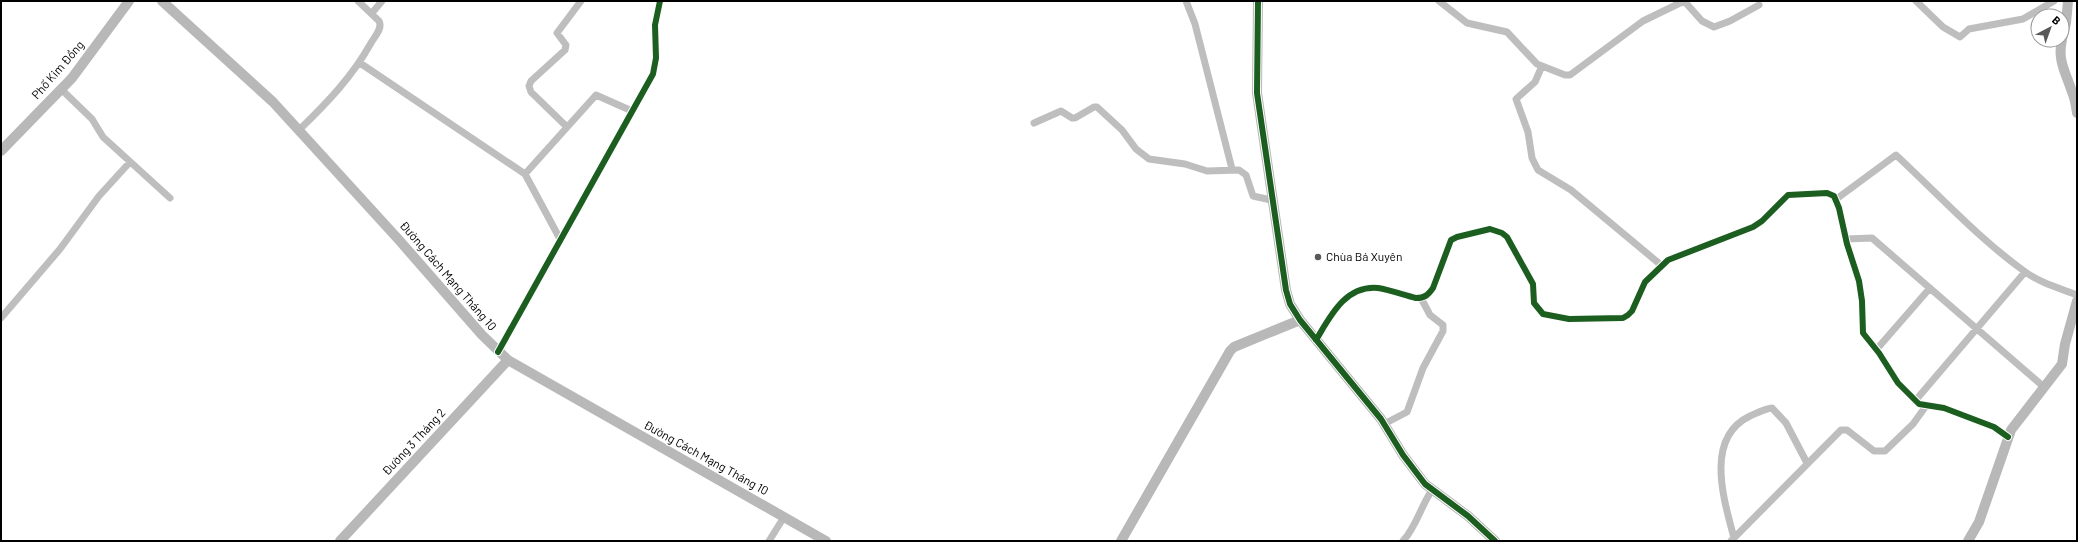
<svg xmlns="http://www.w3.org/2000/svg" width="2078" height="542" viewBox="0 0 2078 542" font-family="Barlow,sans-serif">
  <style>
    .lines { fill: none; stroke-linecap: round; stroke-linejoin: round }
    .street { stroke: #bebebe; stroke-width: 7 }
    .secondary { stroke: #b8b8b8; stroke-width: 10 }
    .cycleway-casing { stroke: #fff; stroke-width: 8 }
    .cycleway { stroke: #1b5e20; stroke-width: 6 }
    .poi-dot { fill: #595959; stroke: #fff; stroke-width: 1.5 }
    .labels { text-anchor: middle; stroke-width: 3; stroke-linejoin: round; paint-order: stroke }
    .street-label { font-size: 12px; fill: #000; stroke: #fff }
    .poi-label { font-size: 12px; fill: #000; stroke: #fff; text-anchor: start }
  </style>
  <rect width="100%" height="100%" fill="#fff"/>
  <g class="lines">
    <path class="street" d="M1186 1 1195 24 1232 169
      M1439 1 1467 23 1507 32 1537 64 1565 75H1570L1643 21 1680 3 1685 2 1702 21 1714 27 1730 21 1759 5
      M1916 1 1943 27 1960 37 1969 29 2023 19 2054 1
      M372 13 382 1
      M360 63 525 174 560 239
      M1542 66 1535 82 1516 99 1528 132 1532 158 1538 170 1571 190 1661 265
      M61 89 92 119 103 137 170 198
      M1034 123 1061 111 1072 118H1075L1094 107H1097L1122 130 1136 149 1149 159 1185 164 1207 171 1239 170 1246 175 1253 196 1271 200
      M566 126 531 92 529 86 531 81 565 50 566 45 557 33 581 1
      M299 130C327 103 352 77 371 43 375 36 383 28 379 21L358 1
      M525 174 596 95 632 111
      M1835 200 1896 155C1938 194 1978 238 2024 271 2040 283 2059 288 2077 295
      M1846 239 1872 238 2044 387
      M1 318 60 249 99 196 130 162
      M1316 340C1330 317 1345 285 1378 288 1390 290 1404 295 1416 298 1425 298 1428 295 1433 288L1451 240 1457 237 1490 229 1502 233 1507 237 1533 284 1534 303 1543 314 1569 319 1623 318 1628 315 1632 311 1645 282 1668 260 1753 227 1762 221 1788 195 1827 193 1834 196 1839 208 1847 244 1859 281 1862 301 1863 333 1879 353 1898 383 1919 404 1944 408 1994 427 2008 437
      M1876 350 1930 288
      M498 352 653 74 656 58 655 25 660 1
      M1915 401 2025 272
      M1384 424 1407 412 1423 368 1443 331V325L1430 315 1421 298
      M1734 538C1724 500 1704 438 1750 416 1757 413 1764 409 1772 408L1786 423 1807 463
      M769 541 784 517
      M1403 541C1416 527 1421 506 1432 490
      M1731 541 1841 430H1847L1874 451H1885L1913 424 1926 406"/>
    <path class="secondary" d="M162 1 273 102 399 240 482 335 508 360 826 541
      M1258 1 1257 93 1286 290 1290 304 1300 320 1381 419 1403 455 1425 484 1468 516 1495 541
      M2062 39 2066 23 2068 1
      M2062 40C2057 60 2066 73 2072 92 2075 98 2076 106 2077 113
      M1 151 72 78 129 1
      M340 541 508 360
      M1121 541 1230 351 1234 347 1300 320
      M1968 541 1979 522 2011 430 2062 364 2065 344 2077 301"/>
    <defs>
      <path id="cycleway" d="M1258 1 1257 93 1286 290 1290 304 1300 320 1381 419 1403 455 1425 484 1468 516 1495 541
        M1316 340C1330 317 1345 285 1378 288 1390 290 1404 295 1416 298 1425 298 1428 295 1433 288L1451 240 1457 237 1490 229 1502 233 1507 237 1533 284 1534 303 1543 314 1569 319 1623 318 1628 315 1632 311 1645 282 1668 260 1753 227 1762 221 1788 195 1827 193 1834 196 1839 208 1847 244 1859 281 1862 301 1863 333 1879 353 1898 383 1919 404 1944 408 1994 427 2008 437
        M498 352 653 74 656 58 655 25 660 1"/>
    </defs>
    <use href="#cycleway" class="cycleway-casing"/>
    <use href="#cycleway" class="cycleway"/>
  </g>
  <circle class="poi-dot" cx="1318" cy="257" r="4"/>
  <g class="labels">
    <g class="street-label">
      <text transform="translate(58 70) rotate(-49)" y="4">Phố Kim Đồng</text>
      <text transform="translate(448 276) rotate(49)" y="4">Đường Cách Mạng Tháng 10</text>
      <text transform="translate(414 442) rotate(-47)" y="4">Đường 3 Tháng 2</text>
      <text transform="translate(706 458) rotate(29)" y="4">Đường Cách Mạng Tháng 10</text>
    </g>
    <g class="poi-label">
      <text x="1326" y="261">Chùa Bá Xuyên</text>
    </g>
  </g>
  <rect width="2078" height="542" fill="none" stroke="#000000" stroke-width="4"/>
  <g transform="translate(2050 28) rotate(41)"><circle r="19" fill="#ffffff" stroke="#999999"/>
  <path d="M0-3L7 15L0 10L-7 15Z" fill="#595959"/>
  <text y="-6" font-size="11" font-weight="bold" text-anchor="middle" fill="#000000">B</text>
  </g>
</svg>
